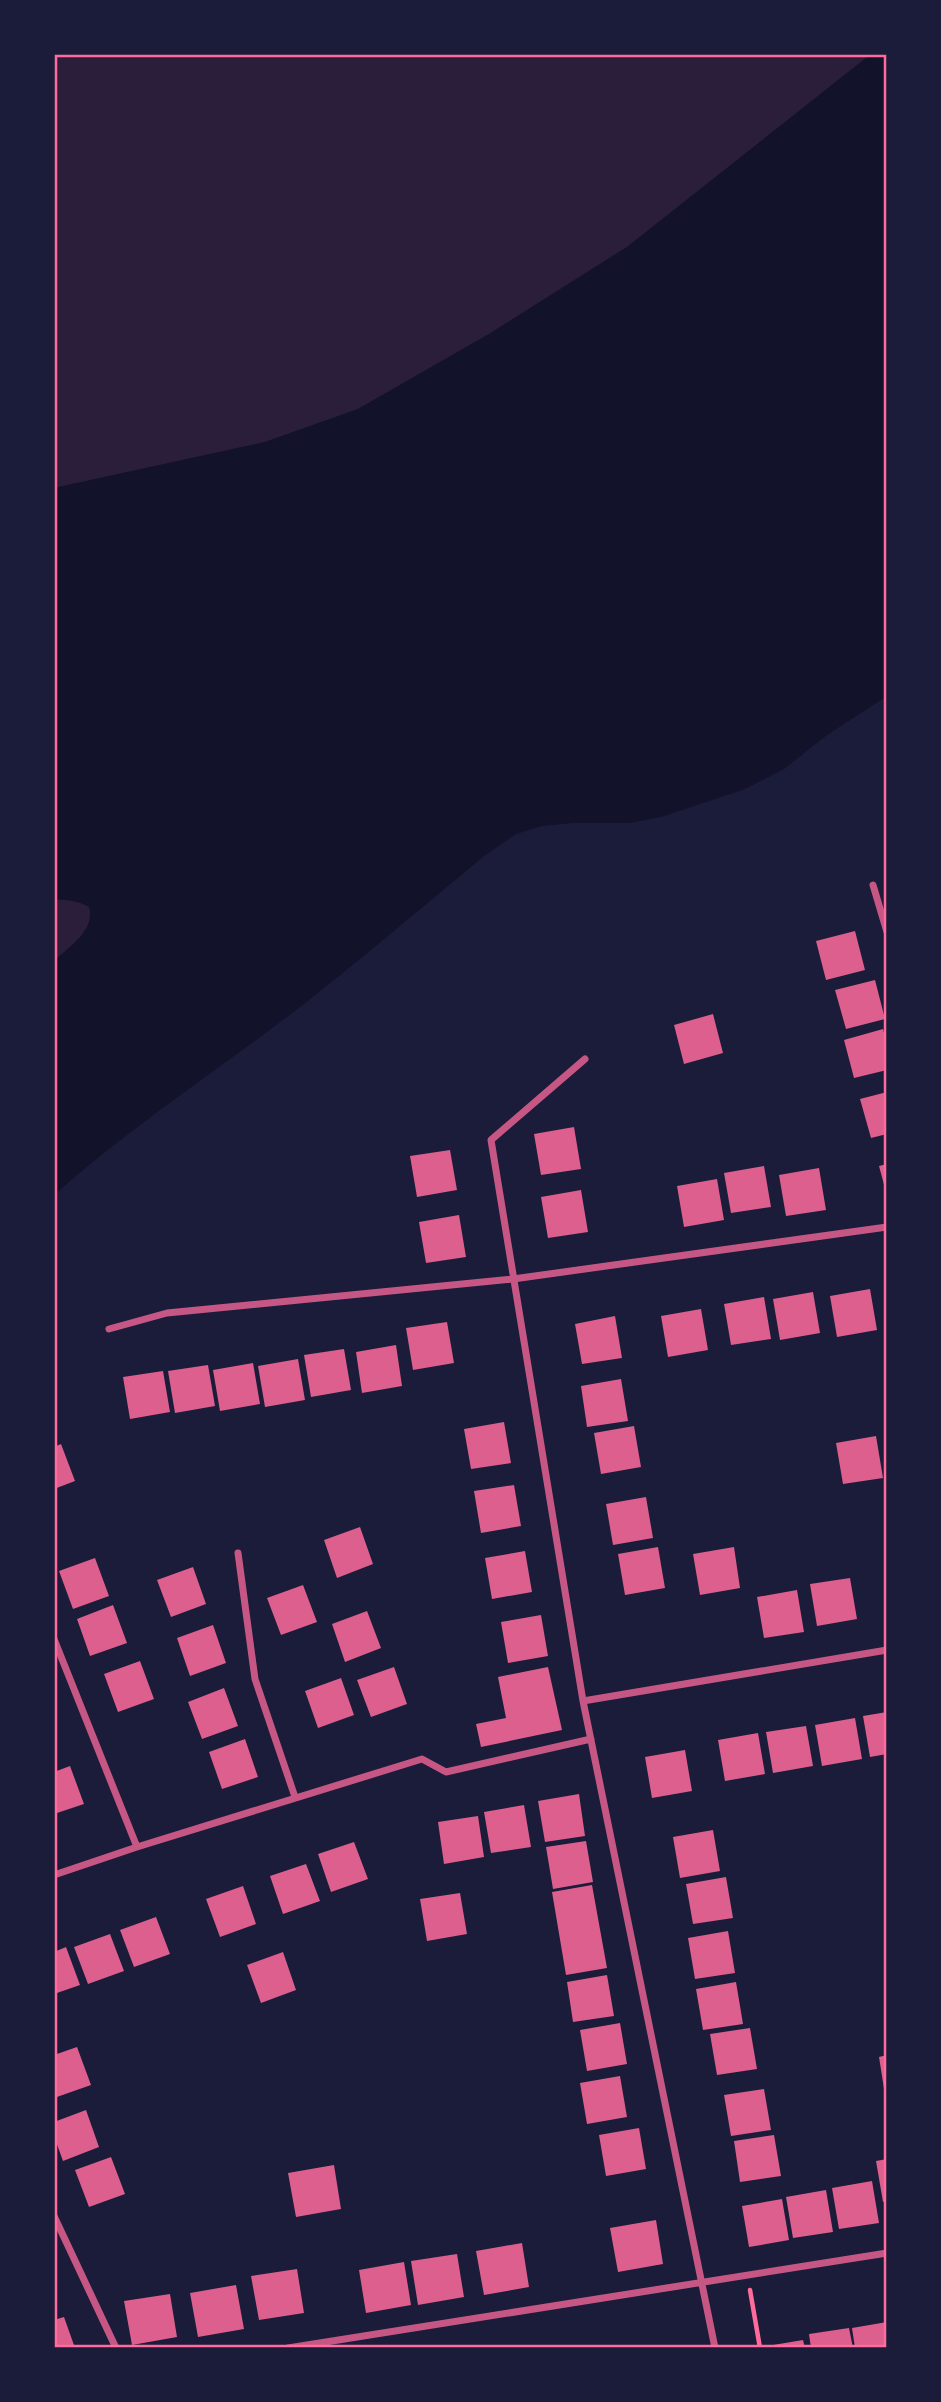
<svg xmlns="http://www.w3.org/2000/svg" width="941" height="2402" viewBox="0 0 941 2402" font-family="Rubik,sans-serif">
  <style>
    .green { fill: #2a1e3b }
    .water { fill: #12122b }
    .building { fill: #dd5f8e }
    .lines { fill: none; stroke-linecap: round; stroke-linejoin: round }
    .path { stroke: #ff6b9d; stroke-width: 4.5 }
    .minor { stroke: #c65784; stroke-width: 7 }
    .neatline { fill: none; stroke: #ff6b9d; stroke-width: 2.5 }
  </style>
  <rect width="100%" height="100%" fill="#1b1b3a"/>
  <path class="green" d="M54 54H871L627 247 489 334 358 409 265 442 54 488Z
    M54 899C67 900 78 900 89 907 96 930 69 947 54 961Z"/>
  <path class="water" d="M871 54H887V696L827 735 784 769 745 789 661 817 629 823H572L542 826 516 834 484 856C420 909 357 963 291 1014 212 1074 128 1129 54 1195V961C69 947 96 930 89 907 78 900 67 900 54 899V488L265 442 358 409 489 334 627 247Z"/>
  <path class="building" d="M855 931 865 970 826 980 816 941Z
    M875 980 885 1019 846 1029 835 990Z
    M713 1014 723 1053 684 1064 674 1025Z
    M883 1029 887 1044V1070L854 1078 844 1040Z
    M887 1092V1134L871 1138 860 1099Z
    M574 1127 581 1169 541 1175 534 1134Z
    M450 1150 457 1190 417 1197 410 1156Z
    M887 1164V1191L886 1192 879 1166Z
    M764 1166 771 1207 731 1213 724 1173Z
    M819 1168 826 1210 786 1216 779 1175Z
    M717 1179 724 1220 684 1227 677 1186Z
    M581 1190 588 1232 548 1238 541 1197Z
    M459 1215 466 1257 426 1263 419 1222Z
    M870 1289 877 1330 837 1337 830 1296Z
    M813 1292 820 1333 780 1340 773 1299Z
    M764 1297 771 1339 731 1345 724 1304Z
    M701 1309 708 1350 668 1357 661 1316Z
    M615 1316 622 1358 582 1364 575 1324Z
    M447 1322 454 1363 413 1370 406 1328Z
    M396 1345 402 1386 362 1393 356 1352Z
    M344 1349 351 1390 311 1397 304 1355Z
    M298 1359 305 1400 265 1407 258 1366Z
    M253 1363 260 1404 220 1411 213 1370Z
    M208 1365 215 1406 175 1413 168 1371Z
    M163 1371 170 1412 130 1419 123 1377Z
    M621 1379 628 1421 587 1427 581 1386Z
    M504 1422 511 1463 471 1469 464 1429Z
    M634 1426 641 1467 601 1474 594 1433Z
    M876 1436 883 1478 843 1484 836 1443Z
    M61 1444 75 1481 54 1489V1447Z
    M514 1485 521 1526 481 1533 474 1491Z
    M646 1497 653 1538 613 1545 606 1504Z
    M360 1527 373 1564 337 1578 324 1540Z
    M658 1547 665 1588 625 1595 618 1554Z
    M734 1547 740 1588 700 1595 693 1554Z
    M525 1551 532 1592 492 1599 485 1558Z
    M95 1558 109 1596 73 1609 59 1571Z
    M193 1567 206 1604 171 1617 157 1580Z
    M850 1578 857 1619 817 1626 810 1584Z
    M303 1585 317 1622 281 1635 267 1598Z
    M797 1590 804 1632 764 1638 757 1597Z
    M113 1605 127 1643 90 1656 77 1619Z
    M367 1611 381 1648 345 1662 332 1624Z
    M541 1615 548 1656 508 1663 501 1622Z
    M213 1625 226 1663 190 1676 177 1638Z
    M140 1661 154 1699 118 1712 104 1674Z
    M394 1667 407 1704 371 1717 357 1680Z
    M548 1667 562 1730 481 1747 476 1724 506 1718 498 1677Z
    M341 1678 354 1715 318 1728 305 1691Z
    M224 1688 238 1726 202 1739 188 1702Z
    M887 1712V1754L870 1757 863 1716Z
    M855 1718 862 1759 822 1766 815 1725Z
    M806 1726 813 1766 773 1773 766 1732Z
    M758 1733 765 1774 725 1781 718 1740Z
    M245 1739 258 1777 222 1789 209 1752Z
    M685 1750 692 1791 652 1798 645 1757Z
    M70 1766 84 1804 54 1814V1772Z
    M579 1794 585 1836 545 1842 538 1801Z
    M524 1805 531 1847 491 1853 484 1812Z
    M478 1816 484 1857 444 1864 438 1822Z
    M713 1830 720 1871 680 1878 673 1837Z
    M586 1841 593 1882 553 1889 546 1847Z
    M354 1842 368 1879 331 1892 318 1854Z
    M306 1864 320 1901 283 1914 270 1876Z
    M726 1877 733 1918 693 1924 686 1884Z
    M592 1885 607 1968 566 1975 552 1892Z
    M243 1886 256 1924 220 1937 206 1899Z
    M460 1893 467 1934 427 1941 420 1899Z
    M156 1917 170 1954 134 1967 120 1930Z
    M728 1931 735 1973 695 1979 688 1938Z
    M110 1934 124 1971 88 1984 74 1947Z
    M66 1947 80 1985 54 1994V1952Z
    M283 1952 296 1990 261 2003 247 1965Z
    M607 1975 614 2016 573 2022 567 1982Z
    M736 1982 743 2024 703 2030 696 1989Z
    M620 2023 627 2064 587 2071 580 2030Z
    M750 2028 757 2069 717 2075 710 2034Z
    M77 2047 91 2085 54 2098V2055Z
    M887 2055V2094L885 2095 879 2057Z
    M620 2076 627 2117 587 2124 580 2083Z
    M764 2089 771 2130 731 2136 724 2095Z
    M86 2110 99 2147 63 2161 54 2136V2122Z
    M639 2128 646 2169 606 2176 599 2135Z
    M774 2135 781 2176 740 2182 734 2141Z
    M111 2157 125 2194 89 2207 75 2170Z
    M887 2159V2201L883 2202 876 2161Z
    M334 2165 341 2209 296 2217 288 2173Z
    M872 2181 879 2223 839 2229 832 2188Z
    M826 2190 833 2232 793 2238 786 2197Z
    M782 2199 789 2240 749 2247 742 2206Z
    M656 2220 663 2264 618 2272 610 2228Z
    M522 2243 529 2287 484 2295 476 2251Z
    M457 2254 464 2297 418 2305 411 2261Z
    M404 2262 411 2305 366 2313 359 2270Z
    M297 2269 304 2313 259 2320 251 2276Z
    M236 2285 244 2329 198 2337 190 2293Z
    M170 2294 177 2337 132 2345 124 2301Z
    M64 2317 75 2348H54V2320Z
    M887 2322V2348H855L852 2328Z
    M849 2328 853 2348H811L809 2334Z
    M803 2340 805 2348H767V2346Z"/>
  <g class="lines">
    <path class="path" d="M750 2290 760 2348"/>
    <path class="minor" d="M873 885 887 932
      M585 1059 491 1140 583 1701 715 2348
      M109 1329 167 1313 513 1279 887 1227
      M238 1553 255 1679 295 1797
      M54 1639 137 1847
      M583 1701 887 1650
      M54 1875 137 1847 422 1759 446 1772 591 1739
      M54 2216 116 2348
      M288 2348 887 2253"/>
  </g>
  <rect width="941" height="2402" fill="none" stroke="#1b1b3a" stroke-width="112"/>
  <rect x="56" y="56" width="829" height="2290" class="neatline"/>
</svg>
